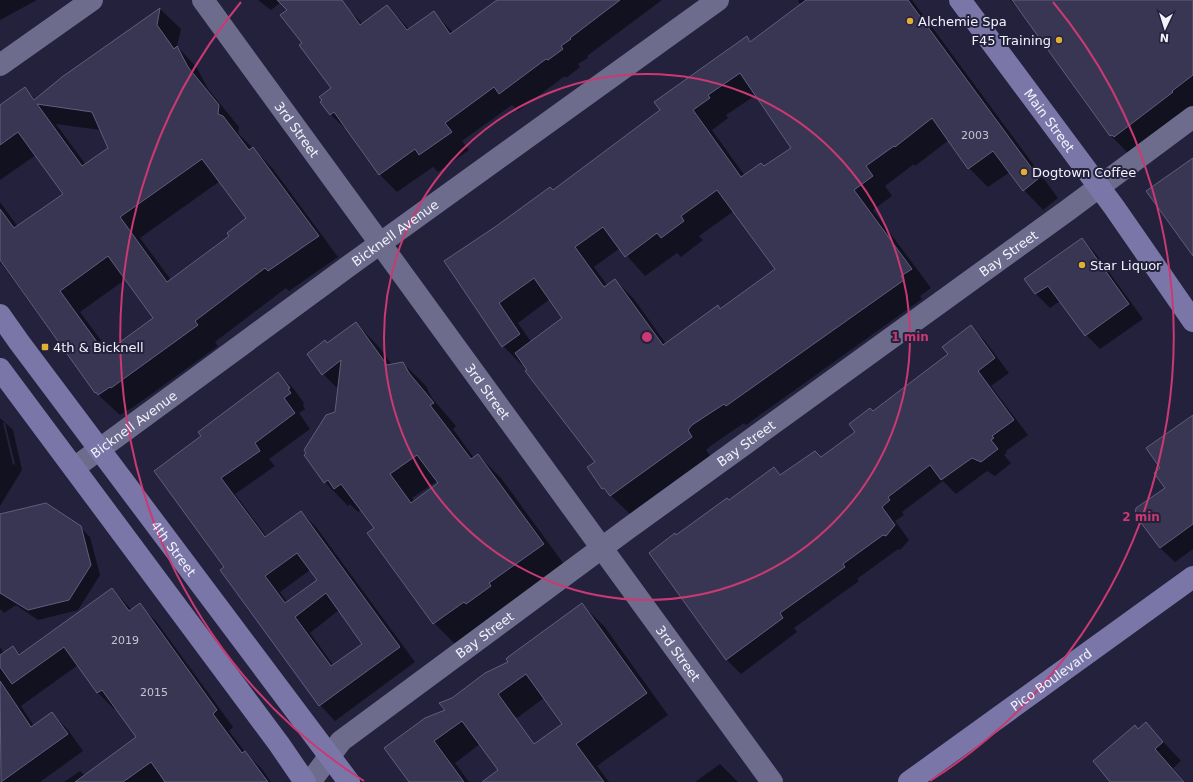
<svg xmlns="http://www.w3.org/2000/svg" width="1193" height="782" viewBox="0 0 1193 782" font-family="'DejaVu Sans',sans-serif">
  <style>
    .shadow { fill: #0007; fill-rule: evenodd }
    .building { fill: #383653; stroke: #5f5e7d; fill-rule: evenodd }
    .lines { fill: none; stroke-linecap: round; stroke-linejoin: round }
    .street { stroke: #6d6c8c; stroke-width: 22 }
    .secondary { stroke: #7a77a8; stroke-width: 22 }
    .ring { fill: none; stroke: #c93973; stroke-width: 2 }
    .poi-dot { fill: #e1af34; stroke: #23213c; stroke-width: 1.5 }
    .labels { text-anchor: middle; stroke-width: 4; stroke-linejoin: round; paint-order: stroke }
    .number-label { font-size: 11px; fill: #c4c3d2 }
    .poi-label { font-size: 13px; fill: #f2f2fd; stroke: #23213c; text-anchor: start }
    .street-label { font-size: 13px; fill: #f2f2fd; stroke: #23213c }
    .centre { fill: #c93973; stroke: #23213c; stroke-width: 2 }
    .ring-label { font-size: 12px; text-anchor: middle; font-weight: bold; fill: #c93973; stroke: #23213c; stroke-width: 4; stroke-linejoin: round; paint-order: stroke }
  </style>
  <rect width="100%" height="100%" fill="#23213c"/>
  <path class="shadow" d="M0 0H37L0 20Z
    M258 0H330L347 8 363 24 387 6 409 29 434 12 453 33 499 0H662L587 56 588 58 578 64 580 67 566 78 565 76 518 111 512 105 462 141 469 150 438 172 433 167 397 192 379 174 349 132 331 115 321 102 332 89 303 43 288 11 281 2 271 10Z
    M799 0H912L1058 198 1043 210 1024 190 1010 172 988 187 969 168 949 140 915 166 914 164 885 186 892 196 873 210 931 288 920 296 922 299 746 425 744 423 712 445 706 450 711 457 630 514 603 488 596 462 524 364 522 365 503 346 445 261 553 191 661 110 747 38 751 42 801 5 798 1ZM756 95 792 148 764 167 745 176 712 130 728 118 726 115ZM734 211 777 269 721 310 718 307 666 344 634 299 615 280 607 285 594 267 620 248 645 276 677 253 681 257 703 240 699 236ZM550 299 564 318 531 342 518 323Z
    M1010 0H1193V123L1136 161 1111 136 1031 24Z
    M160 9 181 29 177 46 197 68 208 89 239 127 238 133 273 169 338 257 289 291 286 288 215 342 218 346 132 408 120 415 96 393 0 262V202L18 227 64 194 36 155 0 180V107L25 88 36 100 63 77ZM56 124 101 130 109 149 86 165ZM220 181 248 218 230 236 171 280 140 238ZM126 279 154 318 109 351 80 312Z
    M1082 239 1096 254 1143 319 1100 349 1086 335 1060 301 1050 308 1036 294 1025 280Z
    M356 323 379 347 392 365 403 363 426 386 432 398 456 426 453 429 474 458 478 455 501 478 566 567 457 646 434 623 368 534 376 528 362 509 358 512 350 504 348 506 325 482 339 390 323 374 328 344ZM437 481 439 483 414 501 412 498Z
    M971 327 985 341 1009 373 991 386 1028 435 1006 451 1007 452 1004 455 1011 463 995 476 987 471 956 494 943 481 902 512 904 515 895 521 909 540 900 550 898 549 857 579 859 581 794 628 797 632 741 674 727 660 650 554 774 469 781 475 821 458 856 432 873 412 949 355Z
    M278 373 293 388 304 403 303 405 305 409 299 413 310 429 269 459 275 466 235 494 267 537 301 512 316 527 415 662 335 721 320 705 225 567 203 436ZM310 570 318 581 287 602 280 592ZM339 610 364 644 334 666 310 633Z
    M1193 416V549L1175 562 1160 548 1166 488 1162 468Z
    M0 418 13 430 22 470 0 506ZM3 423H5L15 464 13 465Z
    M0 524 80 527 90 537 100 575 78 610 38 620 16 605 4 613 0 609Z
    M112 589 132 610 139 605 156 621 233 727 229 731 245 752 262 769 271 782H166L165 780 162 782H64L80 771 85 776 137 737 116 708 114 709 98 693 78 665 21 706 34 726 52 713 68 730 83 751 40 782H0V647L4 653 13 647 21 655Z
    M582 605 604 626 668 715 597 766 609 782H557L563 725 544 698 517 718 514 715 512 717 527 782H483L499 770 480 744 455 763 469 782H410L452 699 510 662Z
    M1146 723 1181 761 1173 768 1185 782H1112L1138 730Z
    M720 764 738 782H695Z"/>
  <path class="building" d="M277 0H342L360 25 387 5 407 30 434 11 450 34 497 0H620L570 38 571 39 561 46 563 49 548 60 546 59 499 94 494 87 445 123 452 132 419 155 415 149 379 175 334 112 330 115 320 102 322 100 319 97 331 88 299 45 302 43 280 15 287 10Z
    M806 0H908L1039 178 1023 191 993 151 968 169 932 118 895 147 894 146 866 166 873 176 854 190 912 269 901 276 904 280 726 406 724 404 692 425 688 430 692 437 610 496 604 488 602 489 587 467 595 462 525 371 527 370 515 353 562 318 534 278 499 303 520 334 502 347 444 261 495 227 550 187 553 190 660 110 654 102 747 36 750 42ZM740 73 791 148 764 166 761 163 741 177 693 110 710 98 708 95ZM717 190 775 269 720 309 718 305 663 345 615 279 604 287 575 247 603 227 625 257 657 233 661 238 684 221 681 216Z
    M1012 0H1193V75L1172 91 1173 92 1114 137 1112 135 1110 136Z
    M160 8 157 25 174 49 177 46 188 67 219 105 218 114 223 116 249 150 253 147 319 236 268 271 265 268 195 321 198 325 111 388 110 387 98 395 96 392 95 393 0 260V209L14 228 63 194 18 132 0 145V105L25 87 34 100 62 77ZM37 104 92 112 108 148 82 166ZM202 159 246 218 227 233 229 236 167 282 120 217ZM108 256 153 318 105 353 60 291Z
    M1193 158V256L1146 191Z
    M1082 238 1129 304 1085 336 1048 286 1035 294 1024 279Z
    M356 322 387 365 403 362 409 373 434 403 430 405 471 459 478 454 544 544 489 583 491 586 466 604 464 602 433 624 367 533 374 528 341 484 334 489 328 480 324 483 304 455 306 453 304 450 326 415 335 412 341 360 322 375 307 354 325 340 327 343ZM417 455 438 483 411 503 390 474Z
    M971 325 995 358 978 371 1014 420 992 436 994 438 991 440 998 449 981 462 972 458 941 480 930 465 888 497 890 500 882 507 895 525 886 536 883 535 843 564 845 567 780 613 783 618 726 660 649 553 675 533 676 535 727 498 729 500 774 467 780 475 815 451 821 457 855 432 849 424 870 408 873 411 948 354 942 347Z
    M278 372 290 388 288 389 291 393 284 398 295 413 255 443 260 451 221 478 265 537 301 511 400 647 319 706 220 570 224 567 154 471 201 436 198 432ZM297 553 317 580 285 603 265 576ZM326 593 362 644 331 666 295 617Z
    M1193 415V524L1160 548 1135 515 1136 508 1165 488 1154 473 1160 468 1146 448Z
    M46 503 81 526 91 565 69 600 28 610 0 593V514Z
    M112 588 129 611 140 603 217 710 213 714 242 753 245 751 268 782H165L151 762 123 782H75L136 737 102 690 97 693 64 647 12 684 0 667V655L13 646 19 655Z
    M582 603 647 693 576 744 604 782H482L498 770 462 721 434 741 464 782H409L384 748 425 718 445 710 439 703 452 698 485 673 508 662 506 659 508 657ZM526 674 562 724 534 744 498 694Z
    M0 681 31 727 52 712 68 734 1 782Z
    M1146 722 1163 742 1155 749 1184 782H1110L1093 761 1135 725 1138 729Z"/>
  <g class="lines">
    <g class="street">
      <path id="s1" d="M203 0 772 782"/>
      <path d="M0 65 92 0"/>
      <path id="s2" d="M74 468 357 260 718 0"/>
      <path id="s3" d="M310 782 341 741 626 530 1068 210 1193 117"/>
    </g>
    <g class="secondary">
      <path id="s4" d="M960 0 1114 207 1193 321"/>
      <path id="s5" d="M0 315 19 342 349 782"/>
      <path d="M0 369 279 744 305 782"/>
      <path id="s6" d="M909 782 1193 577"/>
    </g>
  </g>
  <g class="ring">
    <circle cx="647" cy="337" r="263"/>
    <path d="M364 781A526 526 0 0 1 241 2M1053 2A526 526 0 0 1 930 781"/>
  </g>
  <g class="poi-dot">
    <circle cx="910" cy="21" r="4"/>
    <circle cx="1059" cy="40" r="4"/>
    <circle cx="1024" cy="172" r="4"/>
    <circle cx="1082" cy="265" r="4"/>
    <rect x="41" y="343" width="8" height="8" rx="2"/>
  </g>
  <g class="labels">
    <g class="number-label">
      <text x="975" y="139">2003</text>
      <text x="125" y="644">2019</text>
      <text x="154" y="696">2015</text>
    </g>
    <g class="poi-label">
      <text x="918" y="26">Alchemie Spa</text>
      <text x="1051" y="45" text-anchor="end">F45 Training</text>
      <text x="1032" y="177">Dogtown Coffee</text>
      <text x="1090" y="270">Star Liquor</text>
      <text x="53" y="352">4th &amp; Bicknell</text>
    </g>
    <g class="street-label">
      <text dy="5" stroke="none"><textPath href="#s4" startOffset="150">Main Street</textPath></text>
      <text dy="5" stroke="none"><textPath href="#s1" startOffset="160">3rd Street</textPath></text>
      <text dy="5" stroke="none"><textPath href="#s2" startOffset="398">Bicknell Avenue</textPath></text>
      <text dy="5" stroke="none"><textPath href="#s3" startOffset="878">Bay Street</textPath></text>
      <text dy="5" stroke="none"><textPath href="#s1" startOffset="484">3rd Street</textPath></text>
      <text dy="5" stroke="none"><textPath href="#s2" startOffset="74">Bicknell Avenue</textPath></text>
      <text dy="5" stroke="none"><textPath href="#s3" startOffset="554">Bay Street</textPath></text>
      <text dy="5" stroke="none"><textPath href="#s5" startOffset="291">4th Street</textPath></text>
      <text dy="5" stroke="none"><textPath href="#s3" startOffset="230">Bay Street</textPath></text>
      <text dy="5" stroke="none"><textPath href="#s1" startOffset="808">3rd Street</textPath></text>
      <text dy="5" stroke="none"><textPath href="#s6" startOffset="175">Pico Boulevard</textPath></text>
    </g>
  </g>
  <circle cx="647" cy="337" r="6" class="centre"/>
  <g class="ring-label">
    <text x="910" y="341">1 min</text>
    <text x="1141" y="521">2 min</text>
  </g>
  <g transform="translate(1165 28) rotate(184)" stroke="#23213c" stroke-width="3" paint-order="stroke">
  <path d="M0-3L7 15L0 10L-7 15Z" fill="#f2f2fd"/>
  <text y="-6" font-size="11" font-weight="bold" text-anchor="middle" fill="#f2f2fd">N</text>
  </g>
</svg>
